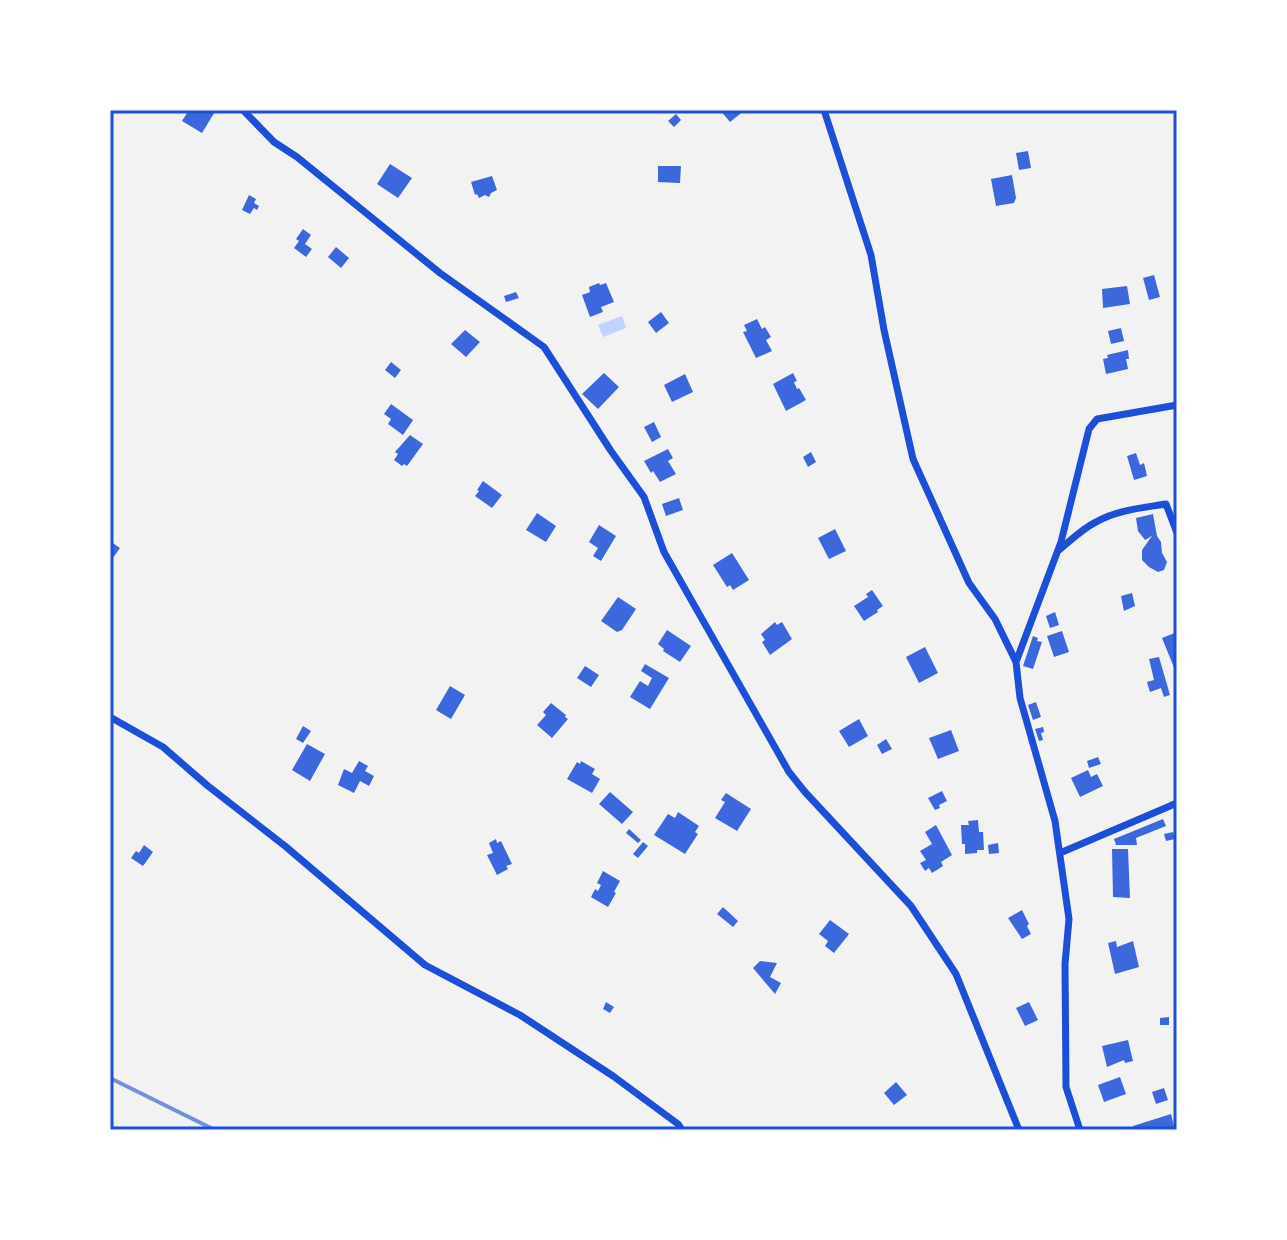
<svg xmlns="http://www.w3.org/2000/svg" width="1287" height="1240" viewBox="0 0 1287 1240" font-family="Raleway,sans-serif">
  <style>
    .water { fill: #bfd3fe }
    .building { fill: #3d67dc }
    .lines { fill: none; stroke-linecap: round; stroke-linejoin: round }
    .minor { stroke: #1d4ed8; stroke-width: 7 }
    .rail { stroke: #7290e2; stroke-width: 4 }
    .neatline { fill: none; stroke: #1d4ed8; stroke-width: 3 }
  </style>
  <rect width="100%" height="100%" fill="#f2f2f2"/>
  <path class="water" d="M622 316 626 328 603 337 598 325Z"/>
  <path class="building" d="M189 110H216L202 133 182 121Z
    M720 110H745L730 122Z
    M676 114 681 120 674 127 668 121Z
    M1028 151 1031 168 1019 170 1016 153Z
    M390 164 412 178 398 198 377 184Z
    M658 166H681L680 183 658 182Z
    M1012 175 1016 198 1014 203 996 206 991 179Z
    M492 176 497 190 491 193 489 197 485 195 479 198 477 194 475 195 471 182Z
    M249 195 256 199 254 203 259 206 257 210 254 208 250 214 242 210Z
    M303 229 311 235 305 244 312 249 306 257 294 248 299 241 296 239Z
    M336 247 349 258 341 268 328 257Z
    M1154 275 1160 297 1149 300 1143 278Z
    M599 283 600 285 606 283 614 302 601 307 603 312 590 317 582 295 590 292 589 287Z
    M1127 286 1130 304 1103 308 1102 289Z
    M516 292 519 298 506 302 504 296Z
    M661 312 669 323 656 333 648 322Z
    M757 319 762 329 765 327 771 337 766 340 772 351 756 358 743 332 747 331 744 325Z
    M1121 328 1124 341 1111 344 1108 331Z
    M465 330 480 342 466 357 451 344Z
    M1128 350 1129 359H1126L1128 369 1106 374 1103 359 1108 358 1107 355Z
    M391 362 401 370 395 378 385 370Z
    M604 373 619 387 598 409 582 394Z
    M793 373 797 381 794 382 797 389 799 388 806 400 786 411 773 384Z
    M685 374 693 392 672 402 664 385Z
    M391 404 413 420 403 435 388 424 391 419 384 414Z
    M654 422 661 437 652 442 644 427Z
    M410 435 423 444 407 466 404 464 402 466 394 460 398 454 395 452Z
    M668 449 673 458 668 461 676 474 660 482 653 471 651 473 644 461Z
    M811 452 816 462 808 467 803 457Z
    M1136 453 1140 465 1144 463 1147 476 1134 480 1127 456Z
    M483 481 502 495 492 508 475 496 479 491 477 490Z
    M679 498 683 510 666 516 662 504Z
    M537 513 556 526 546 542 526 530Z
    M1153 514 1157 536 1161 542 1162 553 1167 562 1164 570 1158 572 1149 567 1142 560V550L1152 536 1145 540 1138 531 1136 518Z
    M599 525 616 536 601 561 593 556 598 548 589 542Z
    M835 529 846 551 829 559 818 538Z
    M110 541 120 548 110 562Z
    M732 553 749 580 733 590 730 585 727 587 713 565Z
    M872 590 883 606 877 610 878 612 864 621 854 606 868 597 866 594Z
    M1132 593 1135 606 1124 611 1121 596Z
    M618 597 636 609 622 630 617 632 601 621Z
    M1055 612 1059 625 1050 628 1046 616Z
    M775 622 777 625 782 622 792 639 770 655 762 642 765 640 761 634Z
    M667 630 691 646 680 662 663 651 664 649 658 644Z
    M1062 631 1069 652 1054 657 1047 636Z
    M1177 632V675L1162 638Z
    M1033 636 1038 638 1037 641 1042 642 1033 669 1023 666Z
    M925 647 938 673 919 683 906 657Z
    M1159 657 1170 695 1164 697 1161 688 1150 692 1147 682 1154 680 1149 659Z
    M645 664 669 678 650 709 630 697 640 681 648 686 652 678 641 671Z
    M585 666 599 675 591 687 577 678Z
    M450 686 465 695 451 719 436 710Z
    M1036 702 1041 717 1033 720 1028 705Z
    M551 703 566 715 565 717 568 719 552 738 537 725 546 715 543 712Z
    M859 719 868 736 849 747 839 731Z
    M303 726 311 731 303 743 296 739Z
    M1043 727 1044 732 1041 733 1043 740 1039 741 1035 729Z
    M951 730 959 751 938 759 929 738Z
    M886 739 892 749 882 754 877 745Z
    M307 744 325 754 310 781 292 770Z
    M1098 757 1101 764 1089 768 1087 761Z
    M359 761 368 766 365 771 374 776 369 786 360 781 354 793 338 785 344 769 352 773Z
    M581 761 595 769 592 774 600 779 592 793 567 779 577 762 580 764Z
    M1088 770 1091 777 1097 774 1103 786 1080 797 1071 778Z
    M942 791 947 801 939 805 940 808 935 810 928 798Z
    M610 792 633 812 622 824 599 804Z
    M726 793 751 809 737 831 715 818 725 802 721 800Z
    M678 812 699 826 695 832 698 834 685 854 654 835 668 814 675 818Z
    M1163 819 1166 826 1136 838 1137 845H1116L1114 839Z
    M978 820 979 832H983L984 850H977V853L965 854V844H962L961 825H969L968 821Z
    M936 825 952 855 941 862 943 866 932 873 929 868 925 871 920 863 926 860 920 851 932 844 925 832Z
    M629 829 641 840 638 843 626 833Z
    M1173 832 1175 839 1166 841 1164 834Z
    M496 839 497 843 501 841 512 864 506 866 508 869 497 875 487 855 493 853 489 843Z
    M643 842 648 846 638 858 633 854Z
    M998 843 999 853 989 854 988 845Z
    M144 845 153 852 143 866 131 858 136 851 139 853Z
    M1112 849H1128L1130 898 1113 897Z
    M603 871 620 881 614 892 616 893 608 907 591 897 595 889 598 891 601 885 597 883Z
    M723 907 738 921 733 927 717 914Z
    M1022 910 1029 924 1027 926 1031 934 1022 939 1008 918Z
    M830 920 849 934 834 953 825 946 828 941 819 934Z
    M1116 941 1117 947 1133 941 1139 967 1115 974 1108 943Z
    M760 961 777 963 770 977 781 983 775 994 753 968Z
    M606 1002 614 1007 610 1013 603 1009Z
    M1029 1002 1038 1020 1025 1026 1016 1008Z
    M1169 1017V1025H1160V1018Z
    M1128 1040 1133 1061 1125 1063 1124 1060 1107 1067 1102 1046Z
    M1120 1077 1126 1094 1104 1102 1098 1085Z
    M896 1082 907 1095 894 1105 884 1093Z
    M1164 1088 1168 1100 1156 1104 1152 1092Z
    M1171 1114 1175 1130H1134L1133 1126Z"/>
  <g class="lines">
    <path class="minor" d="M243 110 274 142 297 157 440 273 544 347 611 451 644 497 664 552 789 772 805 792 911 906 956 974 1019 1130
      M824 110 871 255 884 330 913 459 969 583 995 619 1016 662 1020 698 1055 821 1069 919 1065 964 1066 1087 1080 1130
      M1059 550C1071 540 1082 529 1096 522 1117 510 1142 508 1166 504L1177 533
      M1016 662 1061 542 1089 429 1097 419 1177 405
      M110 717 163 747 208 786 285 846 425 965 520 1015 613 1076 678 1124 682 1130
      M1060 853 1177 803"/>
    <path class="rail" d="M110 1078 215 1130"/>
  </g>
  <rect width="1287" height="1240" fill="none" stroke="#ffffff" stroke-width="224"/>
  <rect x="112" y="112" width="1063" height="1016" class="neatline"/>
</svg>
